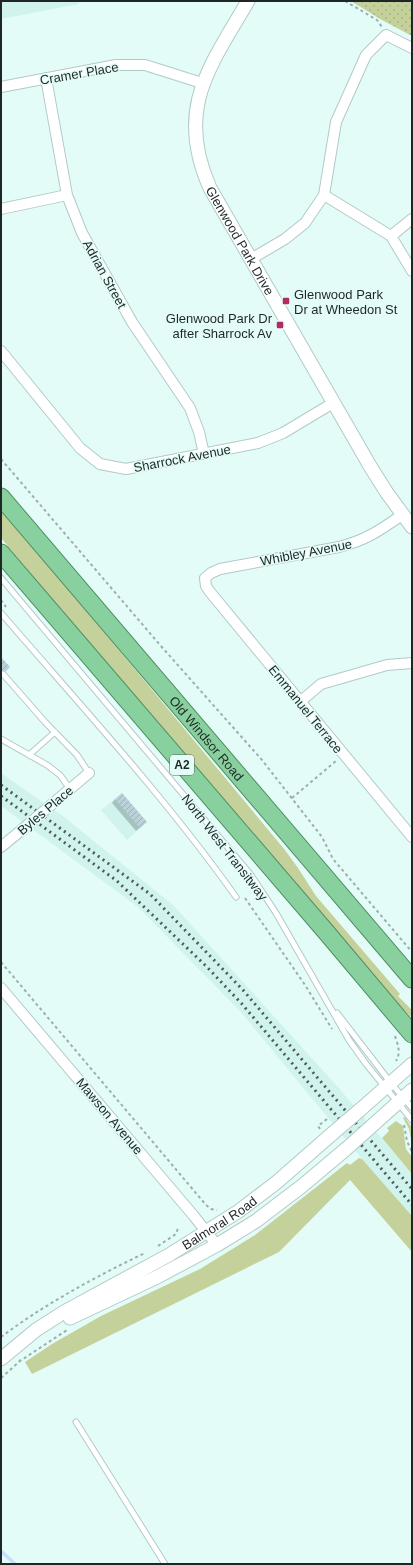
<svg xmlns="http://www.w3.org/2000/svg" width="413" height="1565" viewBox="0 0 413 1565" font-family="Helvetica,sans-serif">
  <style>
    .built { fill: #d0f3ee }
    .green { fill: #c5d19a }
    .park { fill: url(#park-dots) }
    .shadow { fill: #0003 }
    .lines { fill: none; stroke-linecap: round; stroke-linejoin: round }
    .stream { stroke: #c8defd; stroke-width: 3.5 }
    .building { fill: url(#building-hatch) }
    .service-casing { stroke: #b2cac7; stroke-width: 7 }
    .minor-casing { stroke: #b2cac7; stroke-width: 12 }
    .tertiary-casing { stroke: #b2cac7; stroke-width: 15 }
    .trunk-casing { stroke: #4f8e64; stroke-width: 19 }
    .path { stroke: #9cafac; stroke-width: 2; stroke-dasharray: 3 3; stroke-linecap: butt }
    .service { stroke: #fff; stroke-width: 5 }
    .minor { stroke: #fff; stroke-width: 10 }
    .tertiary { stroke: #fff; stroke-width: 13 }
    .trunk { stroke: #88d09e; stroke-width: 17 }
    .rail { stroke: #4e5b59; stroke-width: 3; stroke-dasharray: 2 4; stroke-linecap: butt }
    .minor-bridge-casing { stroke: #b2cac7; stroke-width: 12; stroke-linecap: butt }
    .tertiary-bridge-casing { stroke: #b2cac7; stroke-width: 15; stroke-linecap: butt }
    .minor-bridge { stroke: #fff; stroke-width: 10 }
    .tertiary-bridge { stroke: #fff; stroke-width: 13 }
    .poi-dot { fill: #b62a63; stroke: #e3fcf8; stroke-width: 1.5 }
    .labels { text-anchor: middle; stroke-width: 3; stroke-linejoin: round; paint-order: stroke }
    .shield { fill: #e3fcf8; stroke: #596765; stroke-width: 1 }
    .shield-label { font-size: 12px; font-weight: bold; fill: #1e2726 }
    .street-label { font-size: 13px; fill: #1e2726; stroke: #e3fcf8 }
    .poi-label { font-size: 13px; fill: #1e2726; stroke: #e3fcf8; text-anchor: start }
  </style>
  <defs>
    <pattern id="park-dots" width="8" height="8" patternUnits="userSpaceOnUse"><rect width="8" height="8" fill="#c5d19a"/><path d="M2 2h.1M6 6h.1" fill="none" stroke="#a9b385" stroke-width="1.8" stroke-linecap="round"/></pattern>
    <pattern id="building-hatch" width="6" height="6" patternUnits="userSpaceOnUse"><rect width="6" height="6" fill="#bbd1d9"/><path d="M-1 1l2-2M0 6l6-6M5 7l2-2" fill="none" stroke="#a0b3ba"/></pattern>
  </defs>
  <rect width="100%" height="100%" fill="#e3fcf8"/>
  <path class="built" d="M1 1H78L79 4 1 19Z
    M1 773 64 817 173 905 337 1086 412 1174V1216L362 1159 240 1011 138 907 1 806Z
    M122 793 147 822 127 840 101 810Z"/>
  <path class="green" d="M1 508 285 850 298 868 316 896 400 994 398 996 412 1010V1018L403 1009 401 1010 1 538Z
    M405 1117 412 1128V1145L409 1129 403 1118Z
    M396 1121 403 1126 406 1149 412 1157V1174L382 1138 389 1131 387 1128Z
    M359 1158 362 1159 412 1216V1252L350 1180 279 1252 32 1374 25 1362 52 1344 101 1316 200 1269 255 1235 347 1163 350 1165Z"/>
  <path class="park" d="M351 1H412V36L380 19Z"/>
  <path class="shadow" d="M115 799 142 826 136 831 112 803Z"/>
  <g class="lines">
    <path class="stream" d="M411 1 412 2
      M1 1551 15 1564"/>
  </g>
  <path class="building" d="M1 657 10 667 1 676Z
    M122 793 147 822 140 828 115 799Z"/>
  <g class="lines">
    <defs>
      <path id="service" d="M1 578 251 875 276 913 349 1040 366 1064 412 1120
        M1 613C81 706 165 797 236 897
        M3 674 45 722 77 755 89 773
        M1 739 47 765 60 775 70 789
        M29 755 55 732
        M337 1013 391 1083 412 1108
        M76 1422 165 1564"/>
      <path id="minor" d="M46 78 67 195 82 233 132 322 190 408 199 432 204 454
        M1 87 116 65H145L202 83
        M324 195 391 236 412 271
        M1 209 67 195
        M391 236 412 219
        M251 259 285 239 305 223 324 195 336 122 366 55 386 35 412 48
        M1 351 80 448 100 464 126 469 258 443 283 433 333 403
        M402 515C379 531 366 540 339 547L220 569 211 573 205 578 206 586 210 592 412 837
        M301 701 321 684 387 665 412 663
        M51 805 89 773
        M1 847 24 828
        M1 988 193 1215 217 1245"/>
      <g id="tertiary">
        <path id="s1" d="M248 1C209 68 175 109 210 188L370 466 387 493 412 527"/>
        <path d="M361 1109 412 1064"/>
        <path d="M374 1124 412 1090"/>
        <path d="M70 1318 157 1277 217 1245 256 1221 302 1186 346 1149"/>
        <path id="s2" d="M1 1359 36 1330 64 1312 169 1255 239 1211 277 1182 333 1133"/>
      </g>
      <g id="trunk">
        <path id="s3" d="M1 497 412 979"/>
        <path d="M1 553 327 933 412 1034"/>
      </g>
    </defs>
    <use href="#service" class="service-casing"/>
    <use href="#minor" class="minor-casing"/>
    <use href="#tertiary" class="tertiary-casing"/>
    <use href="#trunk" class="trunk-casing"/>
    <path class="path" d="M345 1 377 20 382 27
      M1 459 160 645 262 760 322 837 333 859 412 952
      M1 600 6 607
      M292 798 336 761 335 760
      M245 898 305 985 332 1029
      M1 962 206 1205 211 1209 217 1210
      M395 1036C398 1045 401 1053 396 1061
      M404 1125 407 1141 412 1152
      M320 1129 318 1126 327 1119
      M158 1246 176 1234 178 1228
      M1 1337C45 1304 95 1277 145 1253
      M19 1360 20 1361 67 1330
      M1 1378 20 1361"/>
    <use href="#service" class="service"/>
    <use href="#minor" class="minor"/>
    <use href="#tertiary" class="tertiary"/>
    <use href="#trunk" class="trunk"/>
    <path class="rail" d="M1 785 150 894 243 990 412 1189
      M1 796 117 881 207 967 242 1004 412 1205"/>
    <defs>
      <path id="minor-bridge" d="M24 828 51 805"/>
      <path id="tertiary-bridge" d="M333 1133 361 1109
        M346 1149 374 1124"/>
    </defs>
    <use href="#minor-bridge" class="minor-bridge-casing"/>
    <use href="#tertiary-bridge" class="tertiary-bridge-casing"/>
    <use href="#minor-bridge" class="minor-bridge"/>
    <use href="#tertiary-bridge" class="tertiary-bridge"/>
  </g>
  <g class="poi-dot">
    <rect x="282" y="297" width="8" height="8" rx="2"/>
    <rect x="276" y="321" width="8" height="8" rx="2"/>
  </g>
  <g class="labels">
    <rect class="shield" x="170" y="755" width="24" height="20" rx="3"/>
    <g class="shield-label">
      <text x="182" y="769">A2</text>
    </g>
    <g class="street-label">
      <text transform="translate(79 73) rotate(-10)" y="5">Cramer Place</text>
      <text dy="5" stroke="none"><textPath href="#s1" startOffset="262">Glenwood Park Drive</textPath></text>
      <text transform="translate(105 274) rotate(61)" y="5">Adrian Street</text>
      <text transform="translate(182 458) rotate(-11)" y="5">Sharrock Avenue</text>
      <text transform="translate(306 552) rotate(-11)" y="5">Whibley Avenue</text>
      <text transform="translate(306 709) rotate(51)" y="5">Emmanuel Terrace</text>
      <text dy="5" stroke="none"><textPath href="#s3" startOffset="317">Old Windsor Road</textPath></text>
      <text transform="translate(45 810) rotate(-40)" y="5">Byles Place</text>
      <text transform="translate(225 847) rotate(52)" y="5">North West Transitway</text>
      <text transform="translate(110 1116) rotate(50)" y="5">Mawson Avenue</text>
      <text dy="5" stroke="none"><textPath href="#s2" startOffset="258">Balmoral Road</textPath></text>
    </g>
    <g class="poi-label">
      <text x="294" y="299">Glenwood Park<tspan x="294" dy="15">Dr at Wheedon St</tspan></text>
      <text x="272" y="323" text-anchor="end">Glenwood Park Dr<tspan x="272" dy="15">after Sharrock Av</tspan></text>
    </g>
  </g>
  <rect width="413" height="1565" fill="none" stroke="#1e2726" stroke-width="4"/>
</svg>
